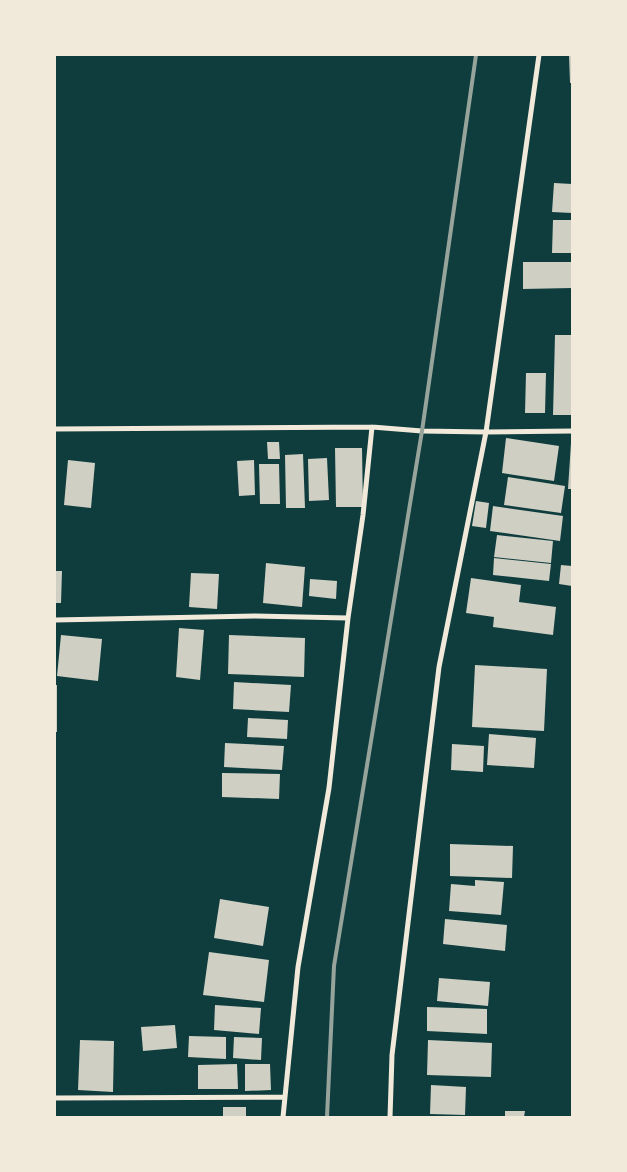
<svg xmlns="http://www.w3.org/2000/svg" width="627" height="1172" viewBox="0 0 627 1172" font-family="Spectral,serif">
  <style>
    .building { fill: #cfcfc3 }
    .lines { fill: none; stroke-linecap: round; stroke-linejoin: round }
    .minor { stroke: #f1e9da; stroke-width: 5 }
    .rail { stroke: #97a49c; stroke-width: 4 }
  </style>
  <rect width="100%" height="100%" fill="#0f3d3e"/>
  <path class="building" d="M569 55H572V83H570Z
    M554 183 572 184V213L552 212Z
    M553 220H572V253H552Z
    M523 262H572V288L523 289Z
    M555 335H572V415H553Z
    M526 373H546L545 413H525Z
    M506 438 559 446 554 481 502 473Z
    M267 442H279L280 459H268Z
    M571 443H572V489H568Z
    M335 448H362L363 507H336Z
    M303 454 305 508H286L285 455Z
    M327 458 329 500 309 501 308 459Z
    M68 460 95 463 91 508 64 505Z
    M254 460 255 495 239 496 237 461Z
    M259 464H279L280 504H260Z
    M508 477 565 486 561 513 504 505Z
    M476 501 489 503 486 528 472 526Z
    M493 506 563 516 560 541 490 531Z
    M497 535 553 541 551 563 494 557Z
    M494 558 551 564 549 581 493 575Z
    M266 563 305 567 302 607 263 603Z
    M561 565 572 566V586L559 584Z
    M55 571H62L61 603H55Z
    M191 573 219 574 217 609 189 607Z
    M471 578 521 585 519 602 556 607 553 635 493 627 494 617 466 613Z
    M310 579 337 581 336 599 309 596Z
    M179 628 204 630 200 680 176 677Z
    M61 635 102 639 98 681 57 676Z
    M229 635 305 638 304 677 228 674Z
    M475 665 547 669 544 731 472 727Z
    M234 682 291 685 289 712 233 709Z
    M55 685H57V732H55Z
    M248 718 288 720 287 739 247 737Z
    M489 734 536 738 534 768 487 765Z
    M225 743 284 746 282 770 224 767Z
    M452 744 484 746 483 772 451 770Z
    M222 773 280 774 279 799 222 797Z
    M450 844 513 846 512 878 450 876Z
    M475 880 504 882 501 915 449 911 451 884 475 886Z
    M220 899 269 907 263 946 214 938Z
    M445 919 507 925 505 951 443 944Z
    M209 952 269 960 264 1002 203 995Z
    M439 978 490 982 488 1006 437 1001Z
    M215 1005 261 1008 259 1034 214 1030Z
    M427 1007 487 1009V1034L427 1031Z
    M175 1025 177 1048 143 1051 141 1027Z
    M189 1036 226 1037V1059L188 1057Z
    M234 1037 262 1038 261 1060 233 1058Z
    M80 1040 114 1041 113 1092 78 1090Z
    M428 1040 492 1043 491 1077 427 1075Z
    M237 1064 238 1089H198V1065Z
    M245 1064H270L271 1090 245 1091Z
    M431 1085 466 1087 465 1115 430 1114Z
    M223 1107H246V1117H223Z
    M505 1111H525L524 1117H505Z"/>
  <g class="lines">
    <path class="minor" d="M55 429 372 427 422 431 486 432 572 431
      M55 620 255 616 348 618
      M55 1098 285 1097
      M283 1117 298 967 329 788 348 618 363 515 372 427
      M390 1117 392 1055 439 667 486 432 539 55"/>
    <path class="rail" d="M327 1117 334 966 422 431 476 55"/>
  </g>
  <rect width="627" height="1172" fill="none" stroke="#f1e9da" stroke-width="112"/>
</svg>
